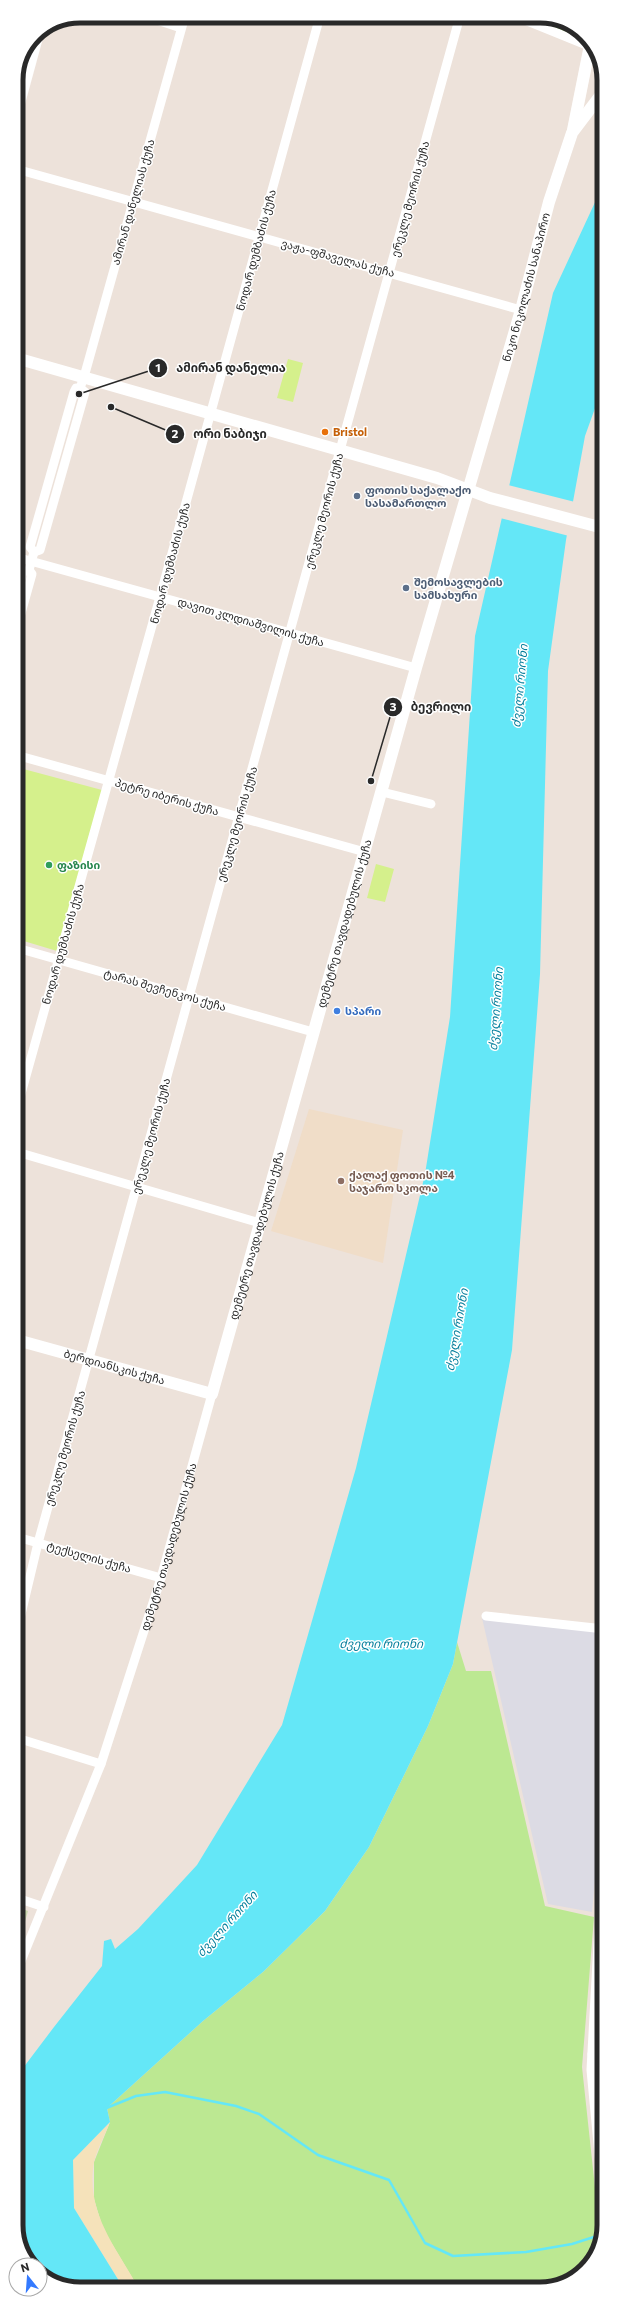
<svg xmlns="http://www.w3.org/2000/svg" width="620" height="2305" viewBox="0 0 620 2305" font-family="Commissioner,'Noto Sans Georgian',sans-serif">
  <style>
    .industrial { fill: #dcdbe4 }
    .education { fill: #f0ddc8 }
    .green { fill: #bce892 }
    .sand { fill: #f5e2ba }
    .cemetery { fill: #cad8af }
    .pitch { fill: #d5f08c }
    .water { fill: #64e7f7 }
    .pier { fill: #ede2da }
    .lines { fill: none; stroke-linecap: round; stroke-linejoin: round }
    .stream { stroke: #64e7f7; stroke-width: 2.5 }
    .minor { stroke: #fff; stroke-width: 9 }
    .tertiary { stroke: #fff; stroke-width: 12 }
    .food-dot { fill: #e8710a; stroke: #fff; stroke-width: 1.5 }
    .service-dot { fill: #5c6f8a; stroke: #fff; stroke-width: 1.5 }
    .leisure-dot { fill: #2e9e5b; stroke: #fff; stroke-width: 1.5 }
    .shop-dot { fill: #3f7fe0; stroke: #fff; stroke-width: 1.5 }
    .education-dot { fill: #8d6e63; stroke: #fff; stroke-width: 1.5 }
    .labels { text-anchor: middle; stroke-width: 3; stroke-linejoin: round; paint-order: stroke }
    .street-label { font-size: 11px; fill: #292929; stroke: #fff }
    .food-label { font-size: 11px; font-weight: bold; fill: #c56008; stroke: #fff; text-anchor: start }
    .service-label { font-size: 11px; font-weight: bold; fill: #4e5e75; stroke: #fff; text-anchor: start }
    .leisure-label { font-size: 11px; font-weight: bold; fill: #27864d; stroke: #fff; text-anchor: start }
    .shop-label { font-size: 11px; font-weight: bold; fill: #366cbe; stroke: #fff; text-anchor: start }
    .education-label { font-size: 11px; font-weight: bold; fill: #785e54; stroke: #fff; text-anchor: start }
    .water-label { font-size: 12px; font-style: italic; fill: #047f9c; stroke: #fff }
    .rim { fill: none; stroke: #292929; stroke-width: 5 }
    .leader { fill: none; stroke: #292929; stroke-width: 1.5 }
    .callout-dot { fill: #292929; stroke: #fff; stroke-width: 1.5 }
    .mark-label { font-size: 12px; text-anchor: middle; font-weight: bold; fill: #fff }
    .callout-label { font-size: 12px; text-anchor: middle; font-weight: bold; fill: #292929; stroke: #fff; stroke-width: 3; stroke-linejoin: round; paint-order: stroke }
  </style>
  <rect width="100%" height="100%" fill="#ede2da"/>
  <path class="industrial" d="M482 1618 604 1632V1782L592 1912 548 1904Z"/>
  <path class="education" d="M309 1109 403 1130 383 1263 271 1231Z"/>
  <path class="green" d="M519 16 548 17 581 32 578 40Z
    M457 1642 466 1671H491L545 1906 594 1917 582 2067 600 2234 588 2267 552 2288 139 2289 103 2229 94 2199V2162L110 2122 107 2108 203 2021 263 1972 325 1911 369 1847 428 1726 453 1664Z"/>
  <path class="sand" d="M110 2122C105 2135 97 2149 94 2162 85 2213 117 2248 139 2289H124L74 2208 73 2160Z"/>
  <path class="cemetery" d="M17 1907 28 1911 17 1950Z"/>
  <path class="pitch" d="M288 359 303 363 293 402 277 398Z
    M16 767 102 790 57 951 17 939Z
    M376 864 394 869 385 902 367 898Z"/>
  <path class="water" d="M603 185V386L585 436 566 540 548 671 540 974 512 1350 453 1664 428 1726 369 1847 325 1911 263 1972 203 2021 107 2108 110 2122 73 2160 74 2208 124 2289H76L40 2274V2265H33L17 2237V2076L54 2027 102 1966 104 1941 111 1939 115 1949 138 1929 197 1865 282 1725 356 1468 425 1174 450 1017 475 636 553 293Z"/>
  <path class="pier" d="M508 485 575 502 569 536 500 518Z"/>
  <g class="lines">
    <path class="stream" d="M547 17 560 22
      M104 2109 136 2096 165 2092 236 2106 259 2114 318 2155 389 2180 425 2243 453 2256 526 2252 572 2244 600 2235"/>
    <g class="minor">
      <path d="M145 16 181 28"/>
      <path d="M515 16 589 46"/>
      <path d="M16 120 40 32"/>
      <path d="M16 169 521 310"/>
      <path d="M34 552 40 550 85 392 80 388"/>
      <path d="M16 557 416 668"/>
      <path d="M16 597 23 572 29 570 34 552 30 547 74 392 76 388H80L84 377 185 16"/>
      <path d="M16 631 32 574 29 570"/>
      <path d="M16 755 365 852"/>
      <path d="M382 792 431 804"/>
      <path d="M17 948 313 1032"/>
      <path d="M17 1108 160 597 320 16"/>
      <path d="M17 1152 260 1223"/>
      <path d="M17 1537 161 1578"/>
      <path d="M486 1616 604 1629"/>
      <path d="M17 1631 38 1543 460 16"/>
      <path d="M17 1738 101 1764"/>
      <path d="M604 1879 598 1943 591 2070 604 2207"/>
      <path d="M17 1898 44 1907"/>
      <path id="s1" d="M17 1971 101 1764 161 1578 212 1394"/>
      <path d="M592 2054H604"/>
    </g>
    <g class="tertiary">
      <path d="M573 130 590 45"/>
      <path d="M16 358 437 478 490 498 603 528"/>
      <path id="s2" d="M17 1340 212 1394 416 668 521 310 549 202 572 133 603 92"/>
    </g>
  </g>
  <circle class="food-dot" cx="325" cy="432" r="4"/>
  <g class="service-dot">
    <circle cx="357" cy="496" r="4"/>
    <circle cx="406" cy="588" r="4"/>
  </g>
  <circle class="leisure-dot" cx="49" cy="865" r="4"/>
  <circle class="shop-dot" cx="337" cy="1011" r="4"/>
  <circle class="education-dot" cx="341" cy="1181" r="4"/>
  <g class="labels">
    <g class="street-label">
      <text transform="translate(410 199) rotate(-75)" y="4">ერეკლე მეორის ქუჩა</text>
      <text transform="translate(133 202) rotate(-74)" y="4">ამირან დანელიას ქუჩა</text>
      <text transform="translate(256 250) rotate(-75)" y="4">ნოდარ დუმბაძის ქუჩა</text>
      <text transform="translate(338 258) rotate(15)" y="4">ვაჟა-ფშაველას ქუჩა</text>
      <text dy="4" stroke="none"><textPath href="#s2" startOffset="1353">ნიკო ნიკოლაძის სანაპირო</textPath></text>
      <text transform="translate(324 511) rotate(-75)" y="4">ერეკლე მეორის ქუჩა</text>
      <text transform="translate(170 563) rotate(-75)" y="4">ნოდარ დუმბაძის ქუჩა</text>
      <text transform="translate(251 622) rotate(16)" y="4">დავით კლდიაშვილის ქუჩა</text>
      <text transform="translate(167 797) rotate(16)" y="4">პეტრე იბერის ქუჩა</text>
      <text transform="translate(237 824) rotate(-74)" y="4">ერეკლე მეორის ქუჩა</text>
      <text dy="4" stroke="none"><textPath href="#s2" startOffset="691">დემეტრე თავდადებულის ქუჩა</textPath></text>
      <text transform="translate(63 944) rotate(-74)" y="4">ნოდარ დუმბაძის ქუჩა</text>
      <text transform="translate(165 990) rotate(16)" y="4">ტარას შევჩენკოს ქუჩა</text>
      <text transform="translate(151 1136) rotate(-75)" y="4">ერეკლე მეორის ქუჩა</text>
      <text dy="4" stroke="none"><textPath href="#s2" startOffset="367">დემეტრე თავდადებულის ქუჩა</textPath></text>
      <text dy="4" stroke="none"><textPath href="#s2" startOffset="101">ბერდიანსკის ქუჩა</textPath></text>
      <text transform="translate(65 1448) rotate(-74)" y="4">ერეკლე მეორის ქუჩა</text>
      <text dy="4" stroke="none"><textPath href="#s1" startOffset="451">დემეტრე თავდადებულის ქუჩა</textPath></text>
      <text transform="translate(89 1557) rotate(16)" y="4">ტექსელის ქუჩა</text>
    </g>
    <g class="food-label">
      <text x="333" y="436">Bristol</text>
    </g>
    <g class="service-label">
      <text x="365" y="494">ფოთის საქალაქო<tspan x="365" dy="13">სასამართლო</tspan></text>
      <text x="414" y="586">შემოსავლების<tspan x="414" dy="13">სამსახური</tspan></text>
    </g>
    <g class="leisure-label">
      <text x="57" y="869">ფაზისი</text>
    </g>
    <g class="shop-label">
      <text x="345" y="1015">სპარი</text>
    </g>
    <g class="education-label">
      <text x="349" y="1179">ქალაქ ფოთის №4<tspan x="349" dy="13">საჯარო სკოლა</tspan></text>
    </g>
    <g class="water-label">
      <text transform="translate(520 686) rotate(-85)" y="4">ძველი რიონი</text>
      <text transform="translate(496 1009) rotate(-86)" y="4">ძველი რიონი</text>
      <text transform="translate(457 1330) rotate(-80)" y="4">ძველი რიონი</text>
      <text x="381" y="1648">ძველი რიონი</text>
      <text transform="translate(227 1924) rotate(-48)" y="4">ძველი რიონი</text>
    </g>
  </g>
  <path d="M0 0H620V2305H0ZM80 23H540A57 57 0 0 1 597 80V2225A57 57 0 0 1 540 2282H80A57 57 0 0 1 23 2225V80A57 57 0 0 1 80 23Z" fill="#fff" fill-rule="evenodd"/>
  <path class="rim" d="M80 23H540A57 57 0 0 1 597 80V2225A57 57 0 0 1 540 2282H80A57 57 0 0 1 23 2225V80A57 57 0 0 1 80 23Z"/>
  <path class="leader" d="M79 394L158 368M111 407L175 434M371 781L393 707"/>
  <g class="callout-dot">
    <circle cx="79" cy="394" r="4"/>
    <circle cx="111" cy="407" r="4"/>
    <circle cx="371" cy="781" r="4"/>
    <circle cx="158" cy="368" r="10"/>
    <circle cx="175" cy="434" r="10"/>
    <circle cx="393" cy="707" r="10"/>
  </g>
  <g class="mark-label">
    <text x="158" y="372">1</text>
    <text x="175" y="438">2</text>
    <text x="393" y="711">3</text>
  </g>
  <g class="callout-label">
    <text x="231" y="372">ამირან დანელია</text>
    <text x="230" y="438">ორი ნაბიჯი</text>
    <text x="441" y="711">ბევრილი</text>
  </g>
  <g transform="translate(28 2277) rotate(343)"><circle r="19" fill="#ffffff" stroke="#a9a9a9"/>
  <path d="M0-3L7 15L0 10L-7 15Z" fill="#347aff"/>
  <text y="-6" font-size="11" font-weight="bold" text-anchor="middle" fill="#292929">N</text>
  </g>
</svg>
